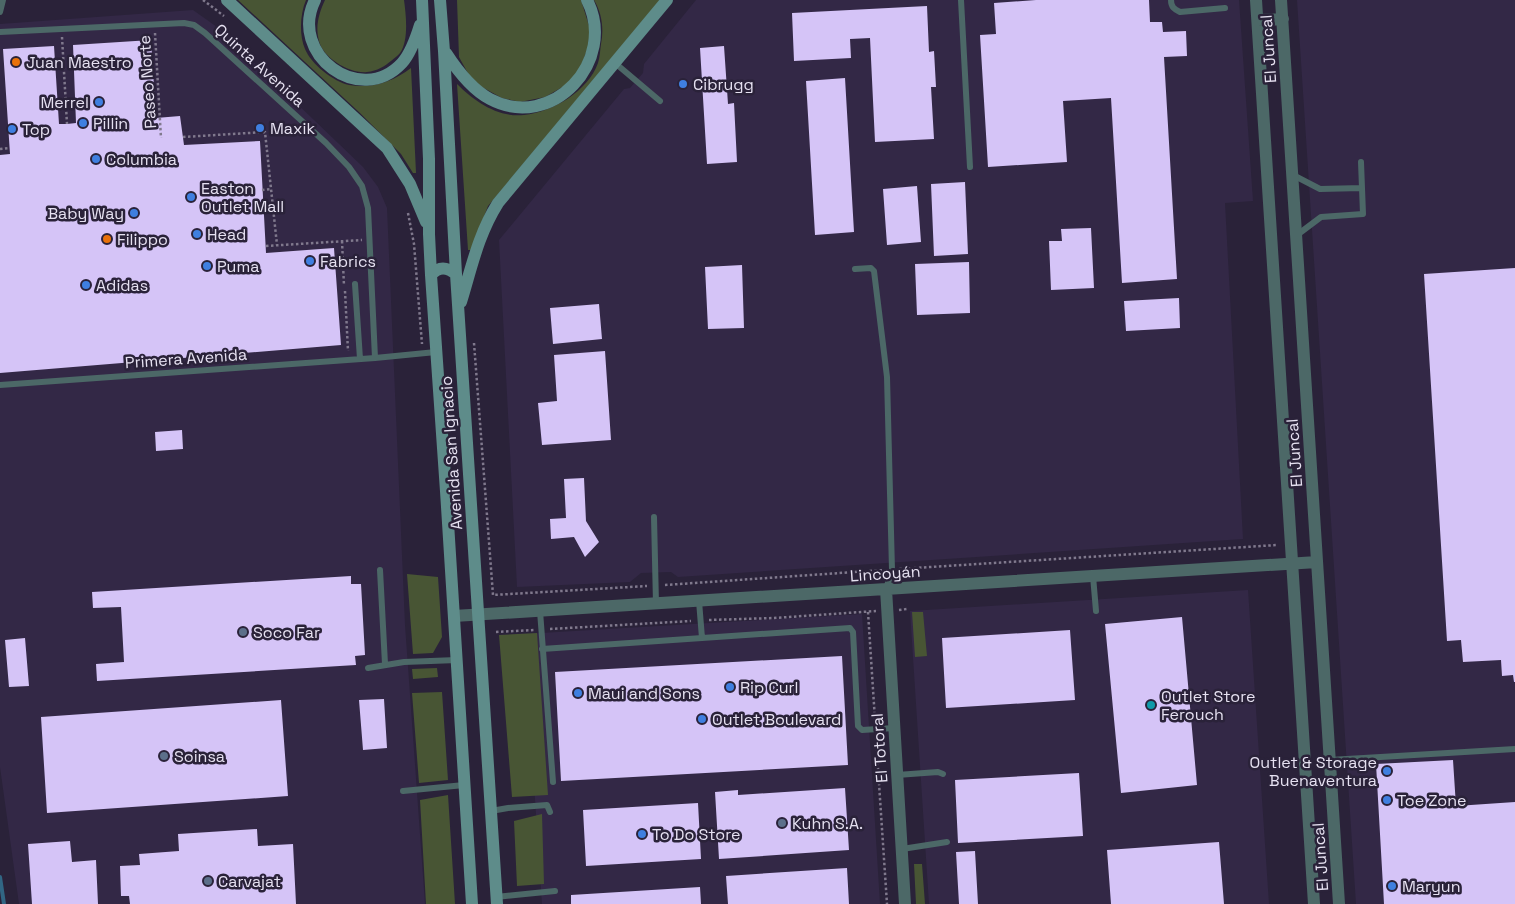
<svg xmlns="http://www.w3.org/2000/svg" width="1515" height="904" viewBox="0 0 1515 904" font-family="'Space Grotesk',sans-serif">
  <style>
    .built { fill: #332846 }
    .green { fill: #485534 }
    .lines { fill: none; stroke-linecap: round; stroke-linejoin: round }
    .stream { stroke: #316684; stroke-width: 4 }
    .building { fill: #d5c4f7 }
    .path { stroke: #80798d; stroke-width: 2.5; stroke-dasharray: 2.5 2.5; stroke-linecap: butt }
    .service { stroke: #4c6867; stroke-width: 6 }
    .minor { stroke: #4c6867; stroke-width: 12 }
    .secondary { stroke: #5e8c8a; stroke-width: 12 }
    .food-dot { fill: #e8710a; stroke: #2a2239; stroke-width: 2 }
    .shop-dot { fill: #3f7fe0; stroke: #2a2239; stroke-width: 2 }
    .service-dot { fill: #5c6f8a; stroke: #2a2239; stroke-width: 2 }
    .culture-dot { fill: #0f9aa8; stroke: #2a2239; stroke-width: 2 }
    .labels { text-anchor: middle; stroke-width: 5; stroke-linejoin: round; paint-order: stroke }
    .street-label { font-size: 16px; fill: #e6e1f1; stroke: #2a2239 }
    .poi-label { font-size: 16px; fill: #e6e1f1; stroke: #2a2239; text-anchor: start }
  </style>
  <rect width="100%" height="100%" fill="#2a2239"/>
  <path class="built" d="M696 0H1239L1253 201 1225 203 1243 539 678 577 671 572 641 573 630 582 517 587 499 240 624 89 630 88 643 73 644 64Z
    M1297 0H1515V904H1356Z
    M193 10 217 27 363 167 378 187 387 208 405 625 425 904H19L0 767V24Z
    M1248 590 1269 904H929L910 611Z
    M862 614 880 904H542L524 634Z"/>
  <path class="green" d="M238 0H306C300 14 299 35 305 49 311 64 334 82 349 85 371 89 393 82 411 68L416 173H413L401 154 360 113Z
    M325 0H404C406 15 409 40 400 53 398 56 394 58 391 61 385 66 377 71 367 72 350 74 323 58 319 41 315 26 319 13 325 0Z
    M457 0H581L590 29 588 47 580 69 566 85 545 97 520 102 502 98 482 87 470 77 459 57Z
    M594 0H660L488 206 471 250H468L457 84C474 101 498 118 524 115 553 112 588 91 598 63 600 57 600 50 601 44 604 29 602 13 594 0Z
    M407 574 438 577 442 637 433 653 413 654Z
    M912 612H923L927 656 915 657Z
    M537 633 548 795 512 797 499 635Z
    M437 668 438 677 413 679 412 669Z
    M442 692 448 780 419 783 412 693Z
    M448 795 455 904H426L420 800Z
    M542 814 544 884 517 886 514 821Z
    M914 864H922L925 904H916Z"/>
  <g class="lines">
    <path class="stream" d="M0 877 4 904"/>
  </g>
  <path class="building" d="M1036 0H1149L1150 22H1162L1163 32 1186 31 1187 56 1164 57 1177 279 1122 283 1111 98 1063 101 1067 162 988 167 980 35 996 34 994 3Z
    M927 6 929 52 934 51 936 87H931L934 139 875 142 870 38 850 39 851 58 794 61 792 13Z
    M151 40 156 118 180 116 184 145 260 141 266 253 334 248 341 345 0 373V155L10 154 3 49 54 46 59 124H67L76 123 73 45Z
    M724 46 728 104 734 103 737 162 707 164 700 48Z
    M845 78 854 232 815 235 806 81Z
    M965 182 968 254 934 256 931 184Z
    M917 186 921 242 887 245 883 189Z
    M1091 228 1094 288 1051 290 1049 241H1062L1061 229Z
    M969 262 970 313 917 315 915 264Z
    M742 265 744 328 708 329 705 267Z
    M1515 268V682H1514L1513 675 1502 676 1501 660 1463 662 1461 640 1447 641 1424 274Z
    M1179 298 1180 328 1126 331 1124 301Z
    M599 304 602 339 553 344 550 308Z
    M605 351 611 440 542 445 538 403 557 401 554 355Z
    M182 430 183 449 156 451 155 432Z
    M584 478 586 521 599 542 585 557 574 537 551 539 550 519 566 518 564 479Z
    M351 576V584H361L365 655 355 656 356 665 97 681 96 664 124 662 121 607 93 608 92 592Z
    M1182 617 1197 785 1121 793 1105 624Z
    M1070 630 1075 700 946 708 942 638Z
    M25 638 29 686 9 687 5 640Z
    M842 656 848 765 561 781 555 672Z
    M384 699 387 748 363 750 359 700Z
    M281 700 288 796 47 813 41 717Z
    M1453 760 1456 806 1515 802V904H1384L1376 764Z
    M1079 773 1083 836 958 843 955 780Z
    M845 788 849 850 719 859 715 792 738 790V795Z
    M698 803 701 859 586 866 583 810Z
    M257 829 258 846 293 844 296 904H130L129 896H121L120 866 140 865 139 854 179 851 178 834Z
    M70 841 72 862 96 860 98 904H32L28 844Z
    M1219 842 1224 904H1111L1107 850Z
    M975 851 978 904H959L956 852Z
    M847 868 849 904H728L726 876Z
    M700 887 701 904H571V895Z"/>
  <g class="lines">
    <path class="path" d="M203 0 224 16
      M155 33 161 138
      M62 37 67 124
      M183 137 265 132 277 245
      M0 149 9 148
      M262 190 271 189
      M408 213 414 244 422 344
      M342 241 344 286
      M266 246 362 240
      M345 291 348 351
      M474 343 493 595 647 586
      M899 569 1277 545
      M665 585 884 570
      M899 610 907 609
      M868 612 875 720
      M709 620 774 618 876 611
      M550 629 691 621
      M496 632 534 630
      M876 738 887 904"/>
    <path class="service" d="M961 0 970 167
      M1171 0C1171 7 1174 9 1180 12L1225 8
      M0 12 3 0
      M0 32 184 23 194 25 205 33 326 143 349 167 362 186 368 208 375 358
      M615 63 660 101
      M1293 175 1320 189 1362 188
      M1297 235 1321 217 1363 214 1361 162
      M855 269 871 268 874 271 887 377 892 570 886 589
      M355 284 360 359
      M0 385 375 358 436 352
      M654 517 656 604
      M380 570 385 664
      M1093 576 1096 611
      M699 601 702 638
      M540 611 553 782
      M542 649 850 628 853 632 858 726 862 730 894 728
      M368 668 404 662 457 660
      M1330 760 1515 749
      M897 775 938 772 943 774
      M403 791 464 785
      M491 811 508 808 547 805 550 812
      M902 849 947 842
      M496 897 555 891"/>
    <path class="minor" d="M1256 0 1314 904
      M1281 0 1339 904
      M1258 20 1283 19
      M886 589 905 904
      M454 616 1317 562"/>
    <path class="secondary" d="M227 0 387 148 410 184 426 222
      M315 0C288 54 360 108 402 63 411 53 416 38 420 25
      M422 0 429 159V234L431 275 446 491 472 904
      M440 0 444 51 456 274 497 904
      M446 53C457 70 471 89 490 99 552 132 618 61 587 0
      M431 275C439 266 447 267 456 274
      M461 302C472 266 478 235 498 203L667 0"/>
  </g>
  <g class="food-dot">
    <circle cx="16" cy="62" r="5"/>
    <circle cx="107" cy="239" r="5"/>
  </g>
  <g class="shop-dot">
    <circle cx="683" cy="84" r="5"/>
    <circle cx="99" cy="102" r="5"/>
    <circle cx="83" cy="123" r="5"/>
    <circle cx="260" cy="128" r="5"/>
    <circle cx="12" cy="129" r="5"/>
    <circle cx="96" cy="159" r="5"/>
    <circle cx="191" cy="197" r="5"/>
    <circle cx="134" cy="213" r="5"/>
    <circle cx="197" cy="234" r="5"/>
    <circle cx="310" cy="261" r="5"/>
    <circle cx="207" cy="266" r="5"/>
    <circle cx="86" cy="285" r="5"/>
    <circle cx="730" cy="687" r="5"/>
    <circle cx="578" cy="693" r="5"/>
    <circle cx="702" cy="719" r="5"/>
    <circle cx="1387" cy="771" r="5"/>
    <circle cx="1387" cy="800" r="5"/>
    <circle cx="642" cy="834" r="5"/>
    <circle cx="1392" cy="886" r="5"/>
  </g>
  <g class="service-dot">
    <circle cx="243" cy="632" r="5"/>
    <circle cx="164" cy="756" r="5"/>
    <circle cx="782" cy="823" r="5"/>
    <circle cx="208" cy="881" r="5"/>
  </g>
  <circle class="culture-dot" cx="1151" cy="705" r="5"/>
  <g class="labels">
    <g class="street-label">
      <text transform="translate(1268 49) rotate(-94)" y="6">El Juncal</text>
      <text transform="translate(260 65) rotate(42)" y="6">Quinta Avenida</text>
      <text transform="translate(147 82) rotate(-94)" y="6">Paseo Norte</text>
      <text transform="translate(186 358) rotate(-4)" y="6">Primera Avenida</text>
      <text transform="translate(451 453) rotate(-94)" y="6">Avenida San Ignacio</text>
      <text transform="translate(1294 453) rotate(-94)" y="6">El Juncal</text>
      <text transform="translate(885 573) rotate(-4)" y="6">Lincoyán</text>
      <text transform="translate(879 748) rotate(-94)" y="6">El Totoral</text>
      <text transform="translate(1320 857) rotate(-94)" y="6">El Juncal</text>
    </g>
    <g class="poi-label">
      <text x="26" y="68">Juan Maestro</text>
      <text x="693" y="90">Cibrugg</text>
      <text x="89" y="108" text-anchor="end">Merrel</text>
      <text x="93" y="129">Pillin</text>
      <text x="270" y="134">Maxik</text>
      <text x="22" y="135">Top</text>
      <text x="106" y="165">Columbia</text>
      <text x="201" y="194">Easton<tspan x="201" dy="18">Outlet Mall</tspan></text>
      <text x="124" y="219" text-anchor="end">Baby Way</text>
      <text x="207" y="240">Head</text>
      <text x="117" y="245">Filippo</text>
      <text x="320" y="267">Fabrics</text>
      <text x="217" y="272">Puma</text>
      <text x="96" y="291">Adidas</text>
      <text x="253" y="638">Soco Far</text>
      <text x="740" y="693">Rip Curl</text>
      <text x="588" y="699">Maui and Sons</text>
      <text x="1161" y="702">Outlet Store<tspan x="1161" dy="18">Ferouch</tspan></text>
      <text x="712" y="725">Outlet Boulevard</text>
      <text x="174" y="762">Soinsa</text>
      <text x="1377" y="768" text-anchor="end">Outlet &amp; Storage<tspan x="1377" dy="18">Buenaventura</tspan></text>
      <text x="1397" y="806">Toe Zone</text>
      <text x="792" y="829">Kuhn S.A.</text>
      <text x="652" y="840">To Do Store</text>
      <text x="218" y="887">Carvajat</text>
      <text x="1402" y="892">Maryun</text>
    </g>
  </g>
</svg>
